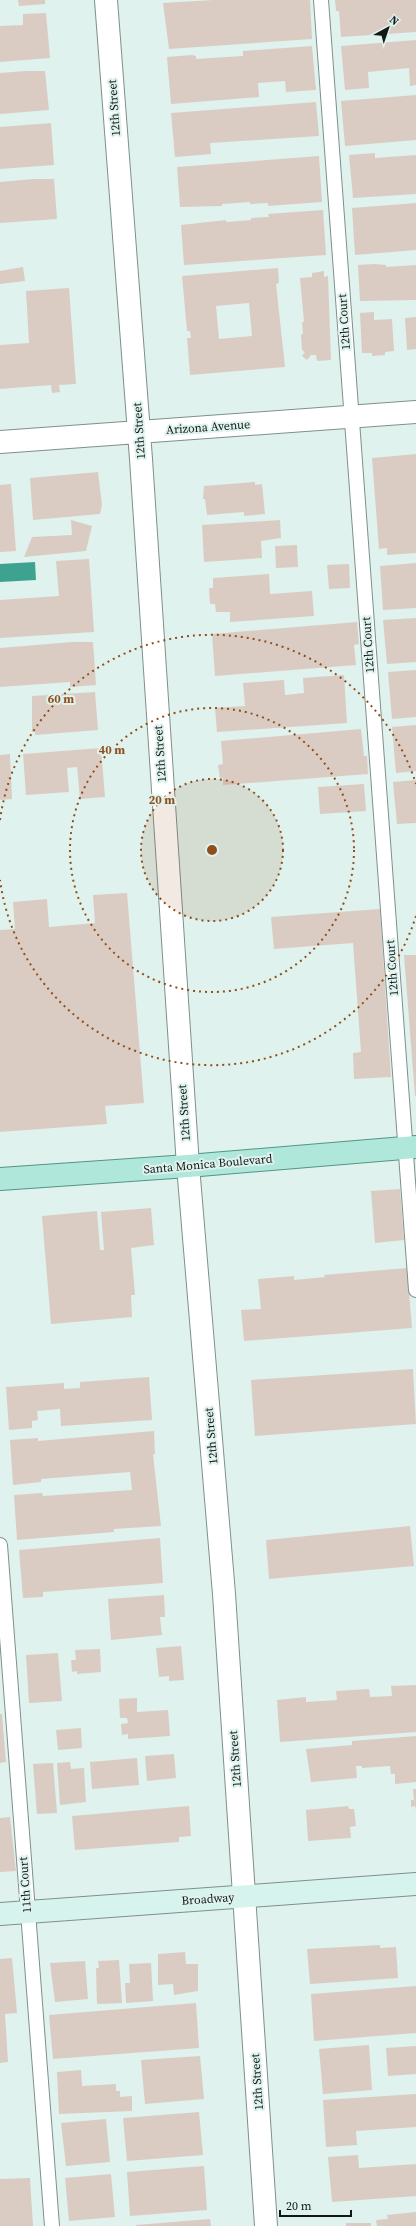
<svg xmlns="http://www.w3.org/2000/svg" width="416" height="2226" viewBox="0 0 416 2226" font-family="'Source Serif 4',serif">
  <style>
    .water { fill: #3da28f }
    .building { fill: #dbccc3; fill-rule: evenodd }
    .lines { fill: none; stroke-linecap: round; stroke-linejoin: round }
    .lane-casing { stroke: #7e908b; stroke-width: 16 }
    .street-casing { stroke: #7e908b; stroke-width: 24 }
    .secondary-casing { stroke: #7e908b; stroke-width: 24 }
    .primary-casing { stroke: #559486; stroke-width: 24 }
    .lane { stroke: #fff; stroke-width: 14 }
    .street { stroke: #fff; stroke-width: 22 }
    .secondary { stroke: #d7f3ed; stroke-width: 22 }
    .primary { stroke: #afe7da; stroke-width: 22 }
    .ring { fill: none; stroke: #904e1c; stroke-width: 2; stroke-dasharray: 2 4 }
    .labels { text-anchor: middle; stroke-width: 4; stroke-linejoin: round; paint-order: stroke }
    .street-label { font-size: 12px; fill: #111816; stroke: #dff2ed }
    .centre { fill: #904e1c; stroke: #dff2ed; stroke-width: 2 }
    .ring-label { font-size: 12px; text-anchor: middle; font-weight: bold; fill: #904e1c; stroke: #dff2ed; stroke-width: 4; stroke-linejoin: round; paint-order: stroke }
  </style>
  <rect width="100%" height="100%" fill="#dff2ed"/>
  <path class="water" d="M35 562 36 580 0 582V564Z"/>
  <path class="building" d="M18 0H45V4L19 6Z
    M213 0H310L312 39 169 49 163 3Z
    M335 0H416V32L341 37 339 11H336Z
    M46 13 50 58 0 62V26L23 25V14Z
    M416 40V85L410 86 409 68 368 72 369 88 345 90 341 46Z
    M312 46 316 90 286 92 285 81 258 83 259 97 171 104 167 57 192 55 196 56V59L243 56V51Z
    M25 71H45L49 110 0 114V73Z
    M416 95V140L345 146 341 101Z
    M316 102 319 136 210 143 211 154 175 157 171 113Z
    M51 123 54 165 0 169V127Z
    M375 153V158L416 155V194L353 198 349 155Z
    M319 156 322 202 268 206V203L250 204V202L222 204V206L180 207 177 167Z
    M33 179H54L57 219 0 223V182Z
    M416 203V250L355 255 352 208Z
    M323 210 326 255 184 265 181 225 226 220V222L251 220V218L269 217 268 214Z
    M374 264 386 265V267L416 265V300L360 301 358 265Z
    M23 267 25 281 0 284V271Z
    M278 268 279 283 276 284 285 367 190 375 187 338H191L190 331H187L182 276ZM249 303 252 336 219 339 216 306Z
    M324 271V277L328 276 331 360 317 361 316 355H311L307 360 302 356 305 352 302 350 301 334H303L302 322H304L300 278 312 277V273Z
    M69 288 76 384 59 385 60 392 52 393 51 385 0 389V345L29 343 26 291Z
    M374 312V320L392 319 394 351 385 352V355L372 356V353H362L360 313Z
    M416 317V349L407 350 405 318Z
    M416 454V553L387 555V548L379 549 372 458Z
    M98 472 102 505 100 514 33 520 30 478Z
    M255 482V485L262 484 265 514 244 516V512L207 515 205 499H203L204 486Z
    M11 484 16 551 0 552V485Z
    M71 520 92 526 86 551 24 557 32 537 72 535Z
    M280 520 281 538 261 541 262 558 204 562 202 525Z
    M297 545 298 567 276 568 275 546Z
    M89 559 94 632 0 638V600L59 596 56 561Z
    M416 563V608L383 610 380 566Z
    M349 564 350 588 329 589 327 565Z
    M269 574 270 594 312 591 314 616 230 622V612H216L215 604H210L209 588H213V578Z
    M416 618V662L387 664 383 620Z
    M357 622 359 644 354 645 356 665 215 676 212 634Z
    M72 642H93L96 685 70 687V682L0 687V648Z
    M416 670V717L392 719 388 672Z
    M344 675 347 723 217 732 215 708 245 706 243 683 284 680 285 695 304 693 303 678Z
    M95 692 98 730 35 735V732H32V696Z
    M416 725V771L396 773 392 727Z
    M361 729 364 756H367L368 774 223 785V778H220L218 765 223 764 221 741Z
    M101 748 105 797 80 799 77 767 67 768 69 792 26 795 23 754Z
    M10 754 12 799 0 800V755Z
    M416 780V823L397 824 393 782Z
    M364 784 366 811 320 814 318 787Z
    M127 893 144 1103 105 1106 107 1124 0 1132V930L15 929 13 902 47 899 49 927 95 923 93 895Z
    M380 909 391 1077 354 1079 353 1053 361 1052 353 943 274 949 271 917Z
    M404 955H416V1096H415Z
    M400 1189 404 1240 375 1243 371 1191Z
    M151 1208 154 1245 131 1248 135 1295H131L132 1317 51 1324 42 1216 97 1211 100 1250H104L101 1212Z
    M407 1268 412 1328 244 1341 241 1310 261 1309 258 1279 294 1276V1280L325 1277 324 1275Z
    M413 1369 416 1424 255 1436 251 1380Z
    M149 1377 152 1420 61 1426 60 1409 37 1411 38 1420 32 1421V1428L9 1430 6 1387 64 1383V1389L80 1388V1382Z
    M154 1431 155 1454H153L161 1526 114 1529V1532L17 1540 14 1495 42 1493 43 1496 132 1490 130 1472 41 1479V1482L13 1485 10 1440 38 1438V1441Z
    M410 1526 414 1566 269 1579 266 1540Z
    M160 1538 163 1583 43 1592V1597L23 1598 19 1550Z
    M164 1595 165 1617H160L162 1635 111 1640 108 1599Z
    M181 1646 184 1680 169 1681V1676L159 1677 156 1648Z
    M100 1649 101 1672 77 1674V1671L72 1672 71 1660H76L75 1650Z
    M58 1653 62 1701 29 1703 26 1655Z
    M416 1685V1732L280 1742 277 1700 306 1697V1702L337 1700 336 1691 369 1689 370 1697 392 1696 391 1686Z
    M137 1698V1712L168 1710 170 1736 128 1739V1734L122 1735 121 1724 128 1723 127 1718H120L119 1699Z
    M0 1714H2L6 1762 0 1763Z
    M81 1728 82 1748 58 1750 56 1730Z
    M416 1736V1782L395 1784V1774H391L390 1766 362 1768V1766H356L357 1778 311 1782 306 1749 352 1745V1741Z
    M174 1754 176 1778 147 1781 145 1756Z
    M137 1758 139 1785 92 1789 90 1762Z
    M70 1762 71 1769 84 1768 86 1802 60 1805 57 1763Z
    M53 1763 57 1813 37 1814 33 1764Z
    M413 1789H416V1810L415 1806 411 1807V1800H414Z
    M189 1806 191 1836 179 1837V1842L75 1850 72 1816Z
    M348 1806 349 1809H354L356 1826 350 1827 351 1838 308 1841 306 1810Z
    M10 1817 16 1871 0 1872V1818Z
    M380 1945V1948L396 1947 398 1978 310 1984 307 1949Z
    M185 1952 186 1964H198V1991L174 1995 173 1984 158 1985V1954Z
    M12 1958 17 2013 5 2014 8 2062 0 2063V1959Z
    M119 1960 122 2003 97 2004 96 1968H99L98 1961Z
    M85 1961 88 1999 55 2002 50 1963Z
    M151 1963 153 2001 126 2003 125 1983H130L129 1964Z
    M416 1986V2033L314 2041 311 1994Z
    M196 2003 199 2048 53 2059 49 2015Z
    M369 2045 372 2090 323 2094 319 2049Z
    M416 2046V2074L388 2076 386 2048Z
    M200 2056 204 2099 145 2104 141 2060Z
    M81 2070 82 2086 116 2084V2091H120V2097L132 2096V2111L59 2114 57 2072Z
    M416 2094V2127L356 2131 357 2145 326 2147 323 2100Z
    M199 2112 203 2155 127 2161 123 2118Z
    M106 2119 110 2162 66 2166 61 2123Z
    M358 2155 359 2168 416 2164V2196L332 2202 328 2157Z
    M204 2166 207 2210 130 2216 127 2172Z
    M111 2174 115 2217 69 2221 65 2178Z
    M30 2178 33 2226H0V2179Z
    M416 2212V2226H377L376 2220 388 2219 387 2215Z
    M210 2219 211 2226H136V2225Z
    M346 2223H371V2226H346Z"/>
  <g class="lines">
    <defs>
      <path id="lane" d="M321 0 416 1290
        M0 1545 52 2226"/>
      <path id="street" d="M106 0 141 459 188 1166 224 1594 266 2226
        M0 442 416 412"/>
      <path id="secondary" d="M0 1914 416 1884"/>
      <path id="primary" d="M0 1179 188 1166 416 1147"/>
    </defs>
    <use href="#lane" class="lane-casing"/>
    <use href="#street" class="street-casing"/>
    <use href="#secondary" class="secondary-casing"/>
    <use href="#primary" class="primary-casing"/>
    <use href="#lane" class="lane"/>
    <use href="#street" class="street"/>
    <use href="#secondary" class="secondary"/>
    <use href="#primary" class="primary"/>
  </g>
  <circle cx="212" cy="850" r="71" fill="#904e1c" fill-opacity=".12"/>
  <g class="ring">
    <circle cx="212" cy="850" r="71"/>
    <circle cx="212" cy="850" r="142"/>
    <path d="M416 916A214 214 0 0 1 0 880M0 820A214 214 0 0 1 416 784"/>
  </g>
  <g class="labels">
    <g class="street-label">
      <text transform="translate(114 108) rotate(-94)" y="4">12th Street</text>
      <text transform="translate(344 322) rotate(-94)" y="4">12th Court</text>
      <text transform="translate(208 427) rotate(-4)" y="4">Arizona Avenue</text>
      <text transform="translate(139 431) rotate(-94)" y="4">12th Street</text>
      <text transform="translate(368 645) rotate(-94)" y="4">12th Court</text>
      <text transform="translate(160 754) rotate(-94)" y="4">12th Street</text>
      <text transform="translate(392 968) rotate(-94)" y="4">12th Court</text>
      <text transform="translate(184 1113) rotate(-94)" y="4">12th Street</text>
      <text transform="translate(208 1164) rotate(-5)" y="4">Santa Monica Boulevard</text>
      <text transform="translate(211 1436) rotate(-95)" y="4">12th Street</text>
      <text transform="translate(235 1759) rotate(-94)" y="4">12th Street</text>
      <text transform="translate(25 1885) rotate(-94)" y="4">11th Court</text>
      <text transform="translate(208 1899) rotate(-4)" y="4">Broadway</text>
      <text transform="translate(257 2082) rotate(-94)" y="4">12th Street</text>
    </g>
  </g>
  <circle cx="212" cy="850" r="6" class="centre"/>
  <g class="ring-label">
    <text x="61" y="703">60 m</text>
    <text x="112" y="754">40 m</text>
    <text x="162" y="804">20 m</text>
  </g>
  <g transform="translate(388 28) rotate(40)" stroke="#dff2ed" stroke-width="3" paint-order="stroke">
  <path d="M0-3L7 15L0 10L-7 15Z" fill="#111816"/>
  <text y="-6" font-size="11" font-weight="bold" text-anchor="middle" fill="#111816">N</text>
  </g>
  <path d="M280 2210v6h71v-6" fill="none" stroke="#111816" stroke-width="2"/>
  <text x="286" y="2210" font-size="12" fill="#111816" stroke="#dff2ed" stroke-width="3" paint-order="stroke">20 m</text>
</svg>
